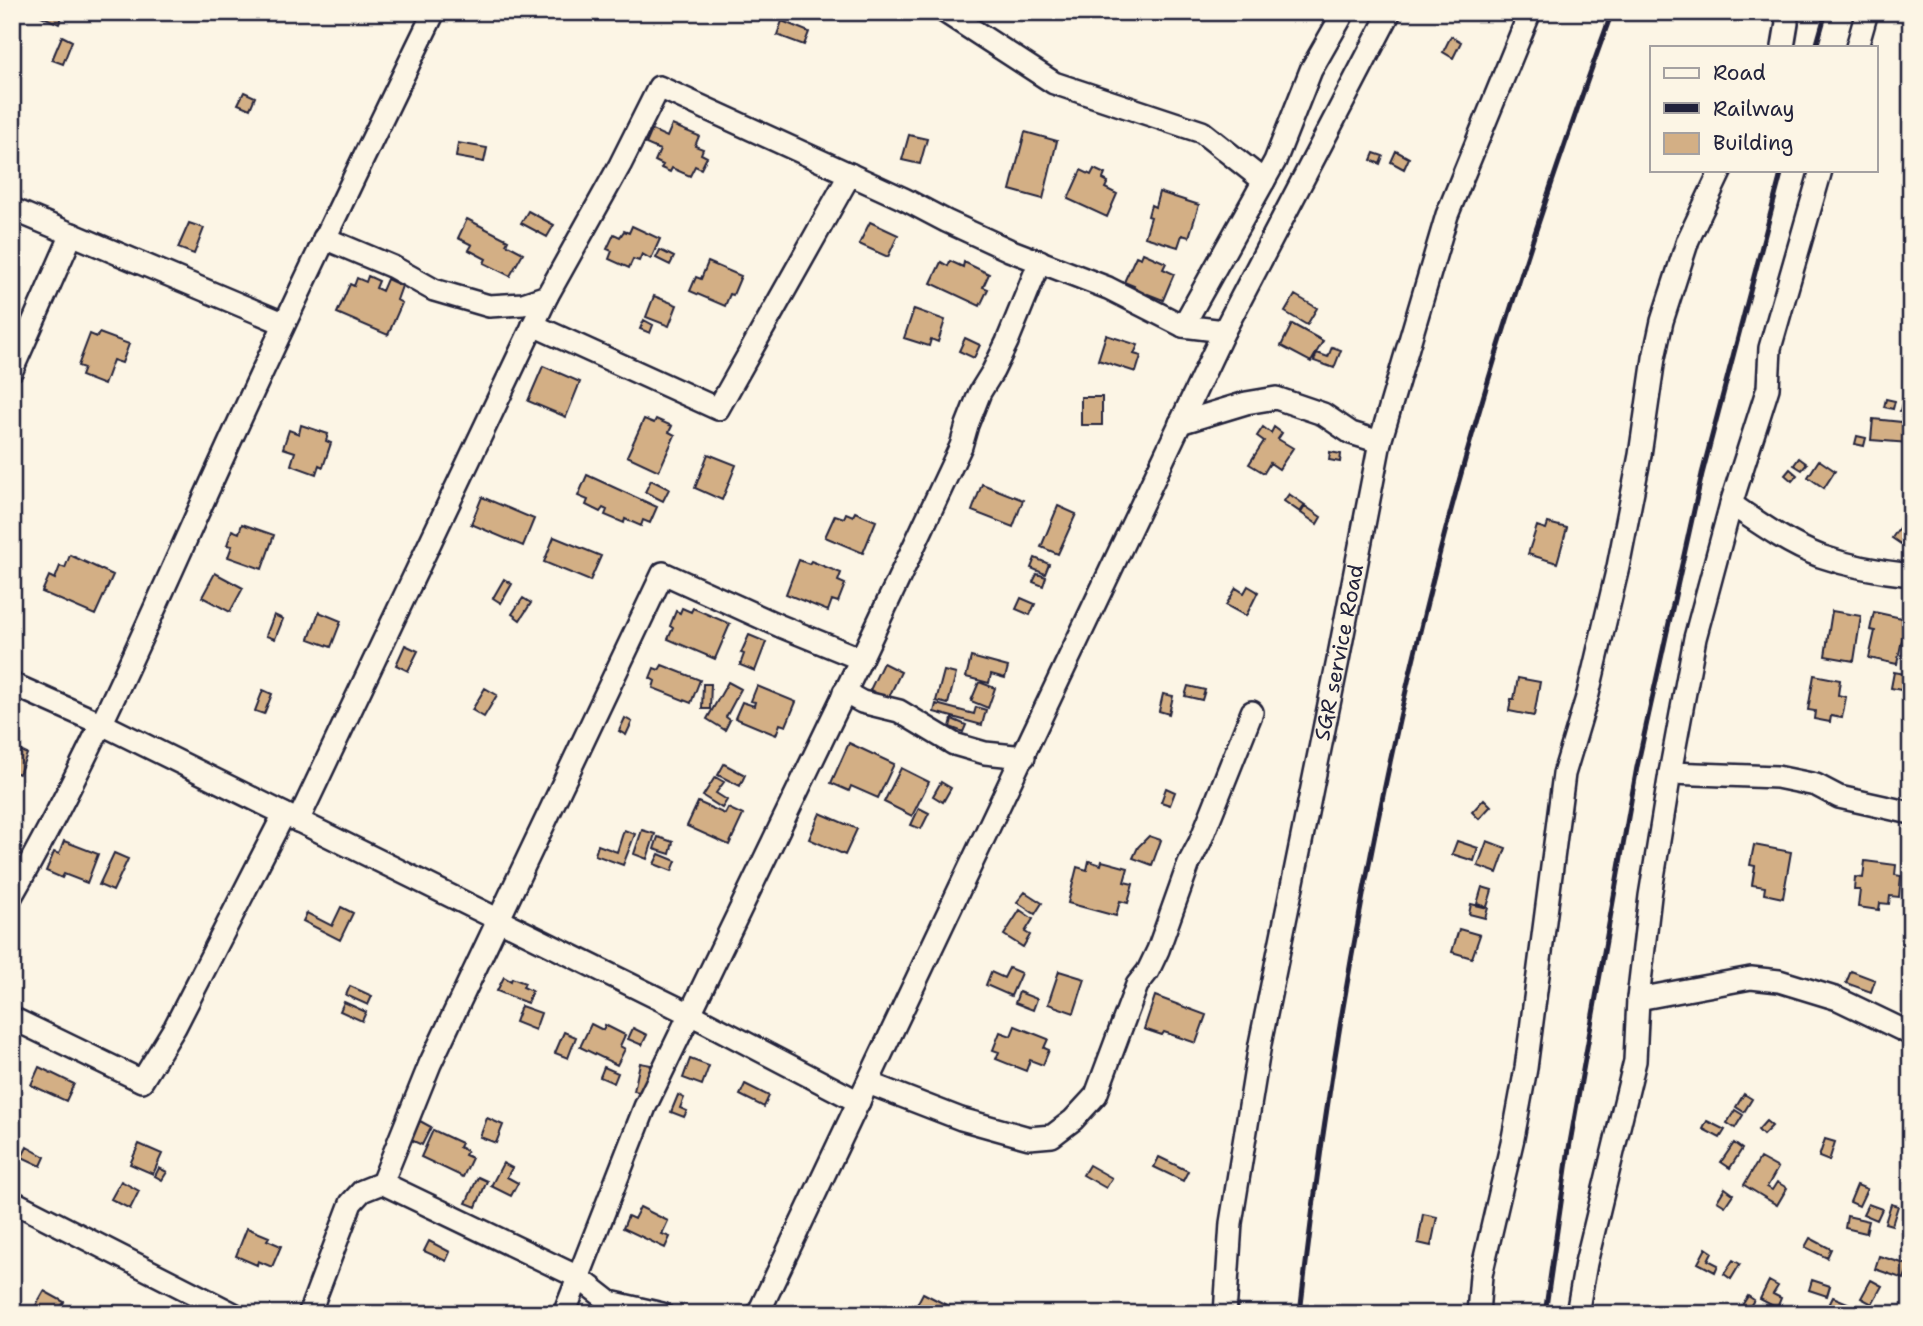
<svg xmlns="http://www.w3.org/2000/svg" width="1923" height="1326" viewBox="0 0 1923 1326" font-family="'Shantell Sans',sans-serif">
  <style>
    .building { fill: #d3af85; stroke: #22223b; stroke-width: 2 }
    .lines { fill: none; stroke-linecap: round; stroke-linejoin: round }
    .minor-casing { stroke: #22223b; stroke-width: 26 }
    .minor { stroke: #fcf5e5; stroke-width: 21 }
    .rail { stroke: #22223b; stroke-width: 5 }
    .labels { text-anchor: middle; stroke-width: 5; stroke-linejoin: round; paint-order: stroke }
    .street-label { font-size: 21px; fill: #22223b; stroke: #fcf5e5 }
  </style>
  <rect width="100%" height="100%" fill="#fcf5e5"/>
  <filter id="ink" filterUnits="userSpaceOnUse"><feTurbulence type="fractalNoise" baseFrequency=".0143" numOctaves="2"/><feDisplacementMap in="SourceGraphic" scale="14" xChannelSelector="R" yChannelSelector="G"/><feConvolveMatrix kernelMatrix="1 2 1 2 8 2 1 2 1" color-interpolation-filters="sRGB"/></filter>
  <g filter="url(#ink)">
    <path class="building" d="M42 12H64L59 24 41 16Z
      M782 21 809 32 804 45 777 35Z
      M62 36 72 41 63 64 52 60Z
      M1451 36 1461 42 1453 58 1443 52Z
      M244 92 255 97 250 109 238 104Z
      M672 125 699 136 695 146 703 149 701 154 707 157 701 169 695 166 690 176 672 168 670 172 661 168 663 165 655 161 660 150 646 144 652 130 667 137Z
      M1025 132 1057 141 1043 199 1010 190Z
      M909 135 927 139 920 164 902 160Z
      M458 143 487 148 484 162 456 157Z
      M1396 151 1409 158 1404 169 1391 162Z
      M1374 153 1383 156 1380 164 1371 160Z
      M1094 169 1105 174 1103 179 1108 182 1105 188 1117 194 1107 217 1068 199 1081 170 1091 175Z
      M1159 192 1199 205 1189 237 1182 235 1178 247 1145 237 1151 217 1148 216 1151 205 1155 207Z
      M528 211 554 225 547 237 521 223Z
      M467 219 508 240 506 244 523 253 510 276 484 263 486 259 469 250 472 245 458 238Z
      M870 222 898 235 888 257 859 244Z
      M189 223 204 228 194 254 178 248Z
      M632 226 660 239 651 259 642 254 639 261 633 259 629 268 609 259 612 251 607 249 614 234 620 237 624 231 629 233Z
      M660 250 674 257 670 265 656 258Z
      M1143 253 1166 263 1163 269 1174 274 1163 300 1148 294 1146 299 1131 292 1134 286 1124 282 1136 256 1141 258Z
      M950 261 963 267 964 262 989 274 983 287 988 289 980 306 931 283 941 262 948 266Z
      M708 262 741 276 733 295 730 294 725 306 690 291 696 277 701 279Z
      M368 276 379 281 376 288 382 291 387 279 402 286 397 300 402 303 388 335 337 313 350 284 354 286 357 278 366 282Z
      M1295 295 1317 308 1307 325 1285 312Z
      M654 296 677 305 669 326 646 317Z
      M914 309 945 320 938 342 931 339 929 346 904 338Z
      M644 320 653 325 650 333 640 329Z
      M1292 324 1323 341 1311 362 1281 346Z
      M99 333 129 344 122 363 113 360 104 385 81 376 84 368 78 366 90 334 97 337Z
      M1106 335 1138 345 1134 354 1141 356 1136 372 1098 360Z
      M965 338 980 345 974 358 959 351Z
      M1332 347 1341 350 1334 368 1314 361 1317 353 1328 357Z
      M543 366 580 382 566 417 528 401Z
      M1081 397H1102V425H1081Z
      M1886 399 1895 401 1893 409 1884 407Z
      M1902 403 1911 405 1910 413 1900 411Z
      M644 419 654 423 656 419 672 426 669 432 675 435 659 471 627 456Z
      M1873 419 1911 423 1909 443 1871 440Z
      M301 425 328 434 326 441 331 443 323 467 319 465 316 474 291 465 295 452 283 448 289 430 299 434Z
      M1263 427 1271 433 1274 427 1282 433 1278 439 1293 448 1279 469 1270 463 1264 473 1249 464 1264 441 1257 436Z
      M1857 436 1866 438 1864 446 1855 444Z
      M1330 452 1341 454 1340 462 1329 460Z
      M708 454 736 465 722 500 695 488Z
      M1799 458 1807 464 1802 470 1794 465Z
      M1819 460 1835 471 1824 488 1808 477Z
      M1790 469 1797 475 1792 481 1785 475Z
      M587 475 657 507 650 523 643 520 641 526 625 519 624 523 605 515 607 510 603 508 600 512 586 505 588 500 578 496Z
      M651 480 669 489 663 501 645 492Z
      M982 484 1023 500 1013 527 972 511Z
      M1289 494 1305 505 1300 512 1284 501Z
      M482 497 534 519 523 546 471 524Z
      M1058 506 1076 514 1058 554 1041 547Z
      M1305 506 1321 517 1317 524 1301 513Z
      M855 512 876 521 863 553 825 537 835 515 844 518 846 513 853 516Z
      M1903 522 1910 526 1905 534 1911 538V545L1908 549 1892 538Z
      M1548 523 1567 528 1557 563 1528 554 1537 526 1546 529Z
      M242 524 274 535 262 569 228 557 232 546 227 545 232 530 239 533Z
      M554 537 601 556 590 581 544 562Z
      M70 555 113 575 95 615 42 592 49 576 55 579 60 566 65 568Z
      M1035 558 1049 564 1045 574 1031 568Z
      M799 560 809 564 811 561 841 573 838 581 845 584 838 602 832 600 828 611 786 594Z
      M215 573 243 588 230 612 202 597Z
      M1037 574 1046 577 1043 586 1033 582Z
      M504 579 512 584 501 603 493 598Z
      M1248 586 1258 592 1246 616 1226 605 1236 588 1244 593Z
      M523 598 531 603 520 620 512 614Z
      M1021 598 1035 604 1030 615 1016 609Z
      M682 608 691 612 693 608 730 624 715 659 668 639 673 628 670 626 676 611 680 613Z
      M1832 611 1861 616 1854 661 1825 656Z
      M319 612 341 621 331 647 309 639Z
      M1874 612 1911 620 1909 631 1904 630 1897 664 1869 658 1875 631 1870 630Z
      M274 615 283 619 275 639 266 636Z
      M749 635 766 642 755 671 740 665 744 654 741 653Z
      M405 645 418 651 408 671 396 665Z
      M971 657 1008 667 1005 678 991 674 989 683 966 677Z
      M883 663 901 672 888 699 870 690Z
      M662 665 700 680 691 703 653 688 655 681 650 678 654 668 659 670Z
      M944 671 956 674 948 704 936 701Z
      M1894 672 1911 675V692L1891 688Z
      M1814 675 1840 680 1838 695 1846 697 1842 718 1831 716 1830 722 1814 719 1815 711 1808 710Z
      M1518 678 1540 682 1534 716 1509 711 1511 699H1514Z
      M728 682 741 689 726 717 730 720 725 730 707 719Z
      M979 682 995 688 988 708 971 701Z
      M703 684H711L710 709H702Z
      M757 686 796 702 786 726 780 724 776 735 735 718 742 702 754 706 755 702 751 701Z
      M1188 686 1205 690 1202 700 1185 696Z
      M485 688 497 695 484 717 472 710Z
      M263 690 272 694 264 714 255 711Z
      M1163 694 1173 696 1169 714 1159 711Z
      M936 704 974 714 976 707 986 710 982 725 934 712Z
      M625 718 632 722 626 735 619 731Z
      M952 719 966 725 963 732 950 727Z
      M849 743 894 764 878 798 851 786 849 791 831 783Z
      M12 747 27 754 19 774 12 771Z
      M724 764 745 775 740 786 718 775Z
      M901 768 929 782 912 816 884 802Z
      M715 777 724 782 716 793 727 800 722 808 703 796Z
      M941 782 951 788 943 802 933 796Z
      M1166 788 1175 792 1170 805 1161 802Z
      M1484 799 1491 806 1479 819 1472 812Z
      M698 802 725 814 728 808 743 815 729 845 687 826Z
      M919 808 929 813 921 829 911 825Z
      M820 813 857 829 845 855 809 839Z
      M624 830 635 834 623 865 595 855 598 845 617 852Z
      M642 830 655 834 647 859 634 854Z
      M1149 836 1161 840 1152 865 1133 858 1138 847Z
      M658 837 673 842 670 854 654 849Z
      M64 841 98 854 87 883 64 874 62 878 46 871 54 852 59 854Z
      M1457 841 1478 848 1474 861 1452 854Z
      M1487 841 1506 848 1497 873 1478 866Z
      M1754 845 1791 852 1783 898 1764 894 1765 887 1752 885 1755 866 1750 865Z
      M114 853 128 859 113 891 99 885Z
      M659 854 676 861 672 871 654 864Z
      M1089 861 1101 865 1102 861 1128 868 1124 882 1133 884 1128 903 1120 901 1116 916 1068 903 1077 867 1087 870Z
      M1865 861 1896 865 1895 875 1901 876 1899 897 1890 896 1889 904 1880 903 1879 910 1858 907 1860 890H1854L1855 877 1863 878Z
      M1482 887 1492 890 1487 907 1477 904Z
      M1025 892 1042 903 1035 914 1017 902Z
      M1471 904 1488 908 1485 918 1469 914Z
      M341 907 353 913 340 940 303 921 307 913 332 926Z
      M1020 910 1033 919 1025 932 1030 935 1023 947 1004 935Z
      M1459 929 1480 935 1472 958 1452 952Z
      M1009 968 1021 973 1011 996 986 985 991 972 1004 978Z
      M1059 971 1085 979 1074 1013 1048 1004Z
      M1851 971 1875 980 1871 992 1846 983Z
      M504 977 511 981 512 978 525 983 523 987 532 991 527 1003 497 991Z
      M350 986 372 996 368 1005 346 995Z
      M1019 992 1037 999 1033 1010 1015 1003Z
      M1155 996 1206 1015 1196 1043 1164 1032 1162 1035 1144 1029Z
      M344 1002 366 1012 362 1021 340 1011Z
      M521 1006 541 1013 535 1030 515 1022Z
      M591 1024 603 1030 605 1025 625 1035 620 1046 625 1049 617 1065 580 1047Z
      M1015 1026 1048 1039 1044 1048 1049 1050 1043 1065 1030 1060 1026 1071 996 1059 999 1052 993 1050 1000 1032 1011 1036Z
      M633 1028 647 1035 642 1045 628 1039Z
      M564 1032 576 1037 568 1058 555 1053Z
      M690 1059 709 1066 702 1085 683 1078Z
      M640 1063 651 1065 645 1093 634 1091Z
      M39 1067 74 1084 66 1101 31 1085Z
      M604 1067 618 1073 614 1083 600 1077Z
      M745 1084 769 1096 764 1107 740 1095Z
      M1744 1094 1752 1099 1744 1112 1736 1107Z
      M678 1095 684 1098 680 1108 687 1111 684 1117 671 1112Z
      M1735 1110 1743 1115 1735 1128 1727 1123Z
      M487 1118 503 1125 496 1143 480 1137Z
      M420 1121 431 1127 422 1145 411 1140Z
      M1707 1121 1725 1130 1720 1138 1703 1129Z
      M1766 1121 1772 1126 1763 1135 1758 1130Z
      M433 1130 461 1143 459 1147 467 1151 465 1155 472 1158 463 1177 421 1157Z
      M1825 1139 1835 1142 1829 1161 1819 1157Z
      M1734 1143 1742 1149 1730 1168 1721 1162Z
      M139 1144 162 1154 153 1174 130 1164Z
      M27 1147 45 1157 41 1166 22 1157Z
      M1159 1157 1188 1171 1183 1181 1154 1167Z
      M1760 1158 1778 1168 1767 1187 1772 1190 1777 1182 1787 1188 1777 1205 1744 1185Z
      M503 1163 512 1168 507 1177 518 1183 511 1196 491 1186Z
      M1089 1165 1112 1178 1106 1188 1083 1175Z
      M159 1168 167 1172 162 1180 155 1176Z
      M478 1177 487 1181 476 1207 466 1203Z
      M121 1181 139 1191 130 1209 111 1199Z
      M1857 1185 1867 1189 1859 1206 1850 1202Z
      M1725 1188 1733 1194 1725 1206 1717 1201Z
      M1868 1204 1882 1209 1877 1220 1863 1214Z
      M1891 1204 1898 1206 1892 1225 1885 1223Z
      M640 1207 668 1221 662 1234 670 1237 665 1248 623 1228 628 1216 634 1219Z
      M1423 1214 1437 1217 1431 1246 1418 1243Z
      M1847 1216 1869 1221 1866 1233 1845 1228Z
      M247 1228 269 1237 267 1240 281 1246 272 1267 258 1261 257 1265 236 1256Z
      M1810 1238 1831 1249 1827 1258 1805 1247Z
      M429 1241 450 1252 446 1261 424 1251Z
      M1706 1248 1712 1252 1708 1260 1718 1265 1715 1272 1698 1263Z
      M1879 1256 1909 1265 1904 1279 1875 1269Z
      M1733 1260 1740 1264 1731 1279 1724 1274Z
      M1812 1280 1830 1286 1827 1296 1809 1290Z
      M1871 1280 1882 1286 1872 1304 1861 1298Z
      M1769 1281 1778 1286 1773 1294 1781 1298 1777 1308 1760 1299Z
      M44 1291 64 1302 57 1314H38L40 1309 35 1307Z
      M923 1293 958 1311 956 1314 913 1312Z
      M1748 1296 1754 1300 1745 1314 1739 1310Z
      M1833 1297 1850 1304 1847 1310 1852 1312 1851 1314 1834 1313 1837 1309 1829 1305Z"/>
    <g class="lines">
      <defs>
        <g id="minor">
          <path d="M945 12 1054 83 1202 132 1264 181"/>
          <path d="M1783 47 1787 23 1785 12"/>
          <path d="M1857 47 1867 12"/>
          <path d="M12 209 283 323"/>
          <path d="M324 238 393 267 434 290 489 306 523 304 547 296 620 165 659 87 904 199 946 221 1009 250 1108 288 1183 326 1224 331"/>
          <path d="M533 325 718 409 850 174"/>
          <path d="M1183 326 1275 161 1311 70 1344 12"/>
          <path d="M12 370 72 234"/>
          <path d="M1180 423 1246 403 1276 398 1323 414 1351 433 1380 442"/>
          <path d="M1731 504C1759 523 1788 544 1820 556 1849 566 1881 572 1911 575"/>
          <path d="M12 684 102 724 700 1019 859 1102"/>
          <path d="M844 692 862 702 899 711 954 744 985 753 1024 757"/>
          <path d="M1670 773 1777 777 1816 785 1839 797 1911 813"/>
          <path d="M298 821 547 296"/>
          <path d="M12 895C93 754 156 604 223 457 291 307 362 160 434 12"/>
          <path d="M1638 999 1751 978 1779 981 1838 999 1911 1034"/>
          <path d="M12 1018 142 1081 175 1027 284 814"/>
          <path d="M868 1083 961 1119 1029 1138 1052 1136 1073 1120 1096 1095 1137 985 1148 971 1158 950 1189 863 1200 842 1252 712"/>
          <path d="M382 1183 578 1277 610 1302 662 1314"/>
          <path d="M12 1201 234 1314"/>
          <path d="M309 1314 351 1203 362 1191 382 1183 430 1064 663 573 780 626 861 659"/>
          <path d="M564 1314 645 1107 861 659 961 446 967 425 980 392 993 371 1007 342 1040 261"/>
          <path d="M758 1314 1224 331 1390 12"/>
          <path id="s1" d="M1225 1314 1231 1223 1260 1044 1338 660 1380 442 1447 215 1530 12"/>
          <path d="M1478 1314 1481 1275 1513 1138 1526 1068 1564 774 1588 694 1618 567 1640 455 1654 358 1662 321 1688 240 1721 170"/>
          <path d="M1577 1314 1586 1263 1635 1061 1638 999 1650 896 1670 773 1695 638 1731 504 1768 388 1770 348 1821 170"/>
        </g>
      </defs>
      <use href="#minor" class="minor-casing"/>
      <use href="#minor" class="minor"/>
      <path class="rail" d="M1816 47 1826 12
        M1300 1314C1328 1065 1373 814 1435 571 1483 382 1545 196 1612 12
        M1545 1314 1568 1154 1637 767 1702 474 1782 170"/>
    </g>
  </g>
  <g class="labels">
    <g class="street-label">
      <text dy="7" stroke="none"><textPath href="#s1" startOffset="672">SGR service Road</textPath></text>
    </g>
  </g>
  <rect width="1923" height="1326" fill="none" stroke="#fcf5e5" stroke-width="42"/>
  <rect x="21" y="21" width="1881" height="1284" fill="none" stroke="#22223b" stroke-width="2.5" filter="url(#ink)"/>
  <rect x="1650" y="46" width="228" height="126" fill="#fcf5e5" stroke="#a5a1a1" stroke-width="2"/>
  <rect x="1664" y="68" width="35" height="10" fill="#fcf5e5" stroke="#a5a1a1" stroke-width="2"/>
  <text x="1713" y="80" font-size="21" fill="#22223b">Road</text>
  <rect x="1664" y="103" width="35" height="10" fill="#22223b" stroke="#a5a1a1" stroke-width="2"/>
  <text x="1713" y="116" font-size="21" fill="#22223b">Railway</text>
  <rect x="1664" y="133" width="35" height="21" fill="#d3af85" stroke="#a5a1a1" stroke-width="2"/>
  <text x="1713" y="150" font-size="21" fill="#22223b">Building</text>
</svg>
